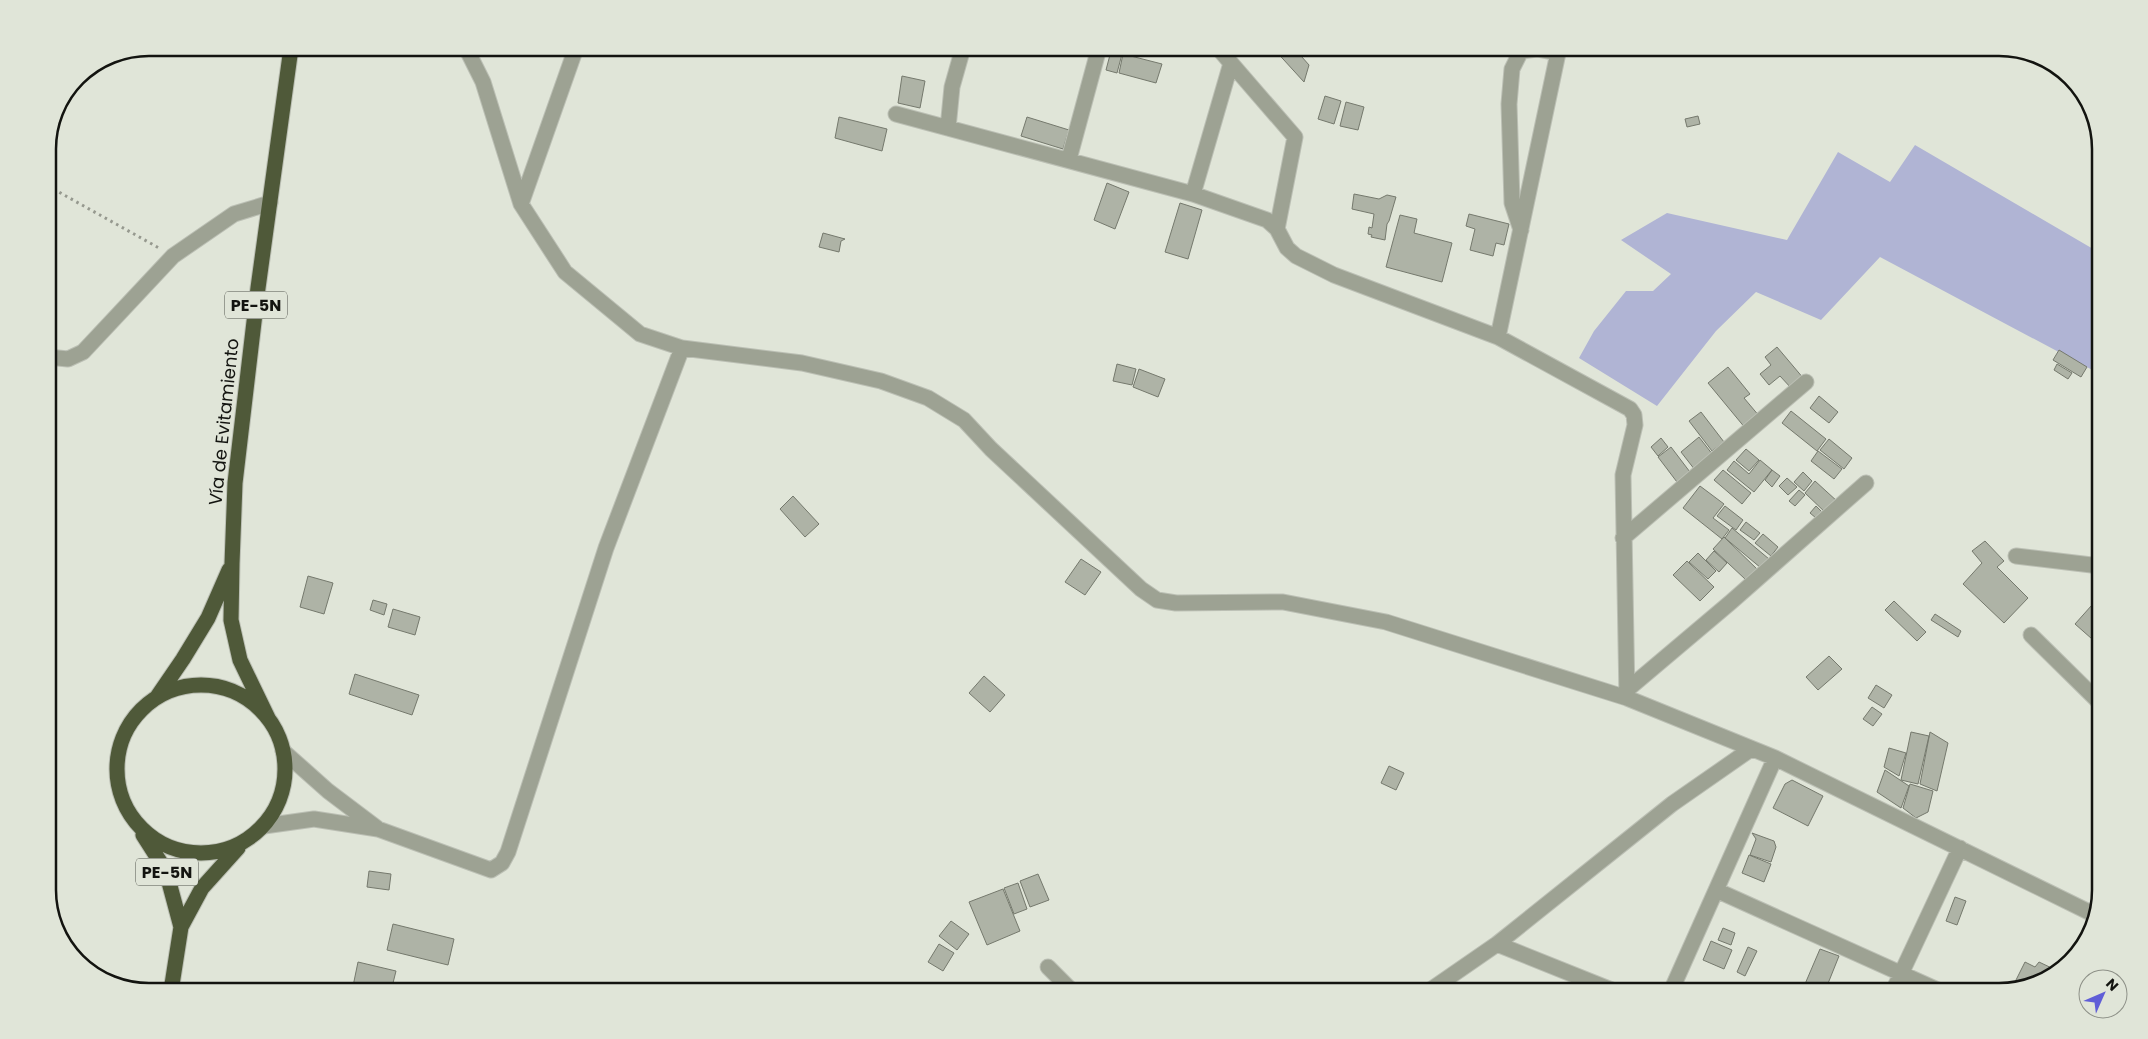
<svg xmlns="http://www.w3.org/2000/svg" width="2148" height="1039" viewBox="0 0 2148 1039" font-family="Poppins,sans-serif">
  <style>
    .green { fill: #b0b4d4 }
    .building { fill: #aeb3a6; stroke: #75796d }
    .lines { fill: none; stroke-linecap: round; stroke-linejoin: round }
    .minor-casing { stroke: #bbbfb4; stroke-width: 17 }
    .highway-casing { stroke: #bbbfb4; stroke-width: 17 }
    .path { stroke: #96998f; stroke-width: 3; stroke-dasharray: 2.5 4; stroke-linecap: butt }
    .minor { stroke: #9da293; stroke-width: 15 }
    .highway { stroke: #4f5939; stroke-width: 15 }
    .labels { text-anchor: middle; stroke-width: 5; stroke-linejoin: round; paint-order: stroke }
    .shield { fill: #e0e5d8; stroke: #50534c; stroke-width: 1 }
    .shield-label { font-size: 16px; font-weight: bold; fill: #131410 }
    .street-label { font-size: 18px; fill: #131410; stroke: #e0e5d8 }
    .rim { fill: none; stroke: #131410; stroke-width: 2.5 }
  </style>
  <rect width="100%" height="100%" fill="#e0e5d8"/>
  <path class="green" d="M1915 145 2100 253V374L1880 257 1821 320 1756 292 1716 331 1657 406 1579 358 1594 331 1626 291H1653L1671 274 1621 240 1667 213 1787 240 1838 152 1890 182Z"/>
  <path class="building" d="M1236 48H1252L1243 55Z
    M1273 48H1294L1309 65 1304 82Z
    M1111 51 1122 54 1117 73 1106 70Z
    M1123 54 1162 64 1156 83 1119 73Z
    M902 76 925 81 920 108 898 103Z
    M1325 96 1341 101 1334 124 1318 119Z
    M1346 102 1364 107 1358 130 1340 126Z
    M1698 116 1700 124 1687 127 1685 119Z
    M839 117 887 129 882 151 835 138Z
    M1027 117 1069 130 1063 149 1021 136Z
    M1107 183 1129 192 1115 229 1094 220Z
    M1354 194 1379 199 1387 195 1396 197 1389 221 1387 224 1385 240 1371 237 1372 235 1368 234 1369 227 1372 228 1374 214 1352 209Z
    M2100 200V216L2093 206Z
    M1180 203 1202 210 1188 259 1165 252Z
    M1469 214 1509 224 1504 245 1496 243 1493 256 1470 250 1475 229 1466 226Z
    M1400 215 1417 219 1414 233 1452 243 1442 282 1386 267Z
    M823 233 845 239 841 241 839 252 819 247Z
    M1777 347 1804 379 1792 389 1780 376 1769 385 1760 374 1771 365 1765 357Z
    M2059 350 2087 367 2081 377 2053 360Z
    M1117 364 1136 369 1132 385 1113 381Z
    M2057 364 2072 373 2068 379 2054 370Z
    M1728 367 1750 394 1744 398 1760 417 1746 429 1708 383Z
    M1139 369 1165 379 1158 397 1133 387Z
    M1819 396 1838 412 1829 423 1810 408Z
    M1791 411 1826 439 1817 451 1782 423Z
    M1701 412 1724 442 1712 451 1689 421Z
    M1699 437 1713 455 1695 470 1681 452Z
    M1661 438 1668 447 1658 456 1651 447Z
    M1829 439 1852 458 1844 469 1820 450Z
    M1671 447 1693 476 1680 486 1658 457Z
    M1746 449 1759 460 1749 471 1736 460Z
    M1818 451 1842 469 1834 479 1811 461Z
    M1760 460 1772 470 1754 492 1727 470 1734 461 1749 474Z
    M1723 470 1751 493 1742 504 1714 480Z
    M1772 470 1780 476 1772 487 1765 480Z
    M1803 472 1812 481 1804 491 1794 482Z
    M1787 478 1797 487 1788 495 1779 486Z
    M1815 481 1838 502 1827 514 1805 493Z
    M1700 486 1724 504 1713 518 1729 530 1722 539 1683 508Z
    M1799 490 1805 495 1795 506 1789 501Z
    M793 496 819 524 805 537 780 509Z
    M1725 506 1743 520 1736 530 1717 516Z
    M1816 506 1822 512 1816 518 1810 513Z
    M1746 522 1760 533 1754 540 1740 530Z
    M1732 528 1769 559 1761 568 1725 538Z
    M1763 534 1778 547 1771 556 1755 543Z
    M1724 537 1758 570 1745 579 1713 549Z
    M1985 541 2004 561 1997 567 2028 598 2004 623 1963 584 1982 563 1972 551Z
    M1714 551 1727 563 1719 572 1706 560Z
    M1698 553 1716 571 1708 579 1689 562Z
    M1081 559 1101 572 1085 595 1065 582Z
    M1687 561 1714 587 1700 601 1673 575Z
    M308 576 333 583 324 614 300 607Z
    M2100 596V646L2075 624Z
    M373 600 387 604 384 615 370 610Z
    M1894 601 1926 632 1917 641 1885 610Z
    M393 609 420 617 415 635 388 627Z
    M1935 614 1961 631 1958 637 1931 620Z
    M1829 656 1842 669 1818 690 1806 677Z
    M355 674 419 695 412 715 349 694Z
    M984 676 1005 695 990 712 969 693Z
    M1876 685 1892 695 1884 708 1868 698Z
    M1872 707 1882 714 1873 726 1863 719Z
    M1911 732 1929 736 1918 784 1901 780Z
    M1930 732 1948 743 1937 791 1920 784Z
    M1889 748 1906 753 1899 776 1884 767Z
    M1389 766 1404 773 1396 790 1381 783Z
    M1885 770 1909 786 1901 808 1877 792Z
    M1792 780 1823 796 1808 826 1773 808 1785 784Z
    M1910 784 1933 791 1928 812 1916 818 1903 808Z
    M1752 833 1774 841 1776 847 1771 862 1750 855 1756 839Z
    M1749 855 1771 864 1764 882 1742 873Z
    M369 871 391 874 389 890 367 887Z
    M1038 874 1049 900 1030 907 1020 881Z
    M1018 883 1027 909 1014 914 1004 888Z
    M1003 889 1020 931 987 945 969 902Z
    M1955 897 1966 901 1957 925 1946 921Z
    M951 921 969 934 957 950 939 936Z
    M393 924 454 939 448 965 387 950Z
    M1723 928 1735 933 1731 945 1718 940Z
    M1711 941 1732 950 1724 969 1703 960Z
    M939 944 954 953 943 971 928 962Z
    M1748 947 1757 951 1745 976 1737 972Z
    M1820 949 1839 956 1825 991H1802Z
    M358 962 396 971 391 991H352Z
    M2025 962 2035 967 2039 962 2058 971 2055 975 2012 988Z"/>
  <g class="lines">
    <defs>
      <path id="minor" d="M466 48 483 82 521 204 565 272 640 334 682 348 802 363 881 381 928 398 964 420 991 449 1141 589 1157 600 1176 603 1283 602 1386 622 1627 698 1775 758 2095 915
        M1218 48 1295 137 1277 229
        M896 114 1193 194 1267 220 1277 229 1287 248 1296 256 1334 275 1498 337 1630 409 1634 415 1635 425 1623 475 1627 698
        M948 128 952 87 963 48
        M1069 159 1099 48
        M1193 194 1231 63
        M521 204 576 48
        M1498 337 1558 53 1537 49 1521 51 1512 69 1509 104 1512 203 1521 230
        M48 357 68 359 83 352 173 256 234 214 270 203
        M1623 538 1806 382
        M2016 556 2100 566
        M2031 635 2100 703
        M1628 689 1731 602 1866 483
        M283 751 328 791 377 828
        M264 826 314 819 378 829 491 870 502 863 508 852 606 548 682 348
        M1716 890 1940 991
        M1497 944 1614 991
        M1048 967 1072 991
        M1429 991 1497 944 1672 804 1751 749
        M1671 991 1775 758
        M1893 991 1960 848"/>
      <path id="highway" d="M117 769a84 84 0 1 1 168 0a84 84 0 1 1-168 0Z
        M157 697 183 659 208 618 229 570
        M268 718 240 660 231 620 232 564 235 483 258 288 291 48
        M143 835 166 871 181 927
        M171 991 181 927 202 888 238 848"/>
    </defs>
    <use href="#minor" class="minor-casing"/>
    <use href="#highway" class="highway-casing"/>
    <path class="path" d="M48 186 159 248"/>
    <use href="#minor" class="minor"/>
    <use href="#highway" class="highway"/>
  </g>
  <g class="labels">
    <g class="shield">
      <rect x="225" y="291.5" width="62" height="27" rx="4"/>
      <rect x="136" y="858.5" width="62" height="27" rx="4"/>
    </g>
    <g class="shield-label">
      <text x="256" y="311">PE-5N</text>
      <text x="167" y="878">PE-5N</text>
    </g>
    <g class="street-label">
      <text transform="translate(224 422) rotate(-84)" y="6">Vía de Evitamiento</text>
    </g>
  </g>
  <path d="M0 0H2148V1039H0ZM149 56H1999A93 93 0 0 1 2092 149V890A93 93 0 0 1 1999 983H149A93 93 0 0 1 56 890V149A93 93 0 0 1 149 56Z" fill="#e0e5d8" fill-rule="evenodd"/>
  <path class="rim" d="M149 56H1999A93 93 0 0 1 2092 149V890A93 93 0 0 1 1999 983H149A93 93 0 0 1 56 890V149A93 93 0 0 1 149 56Z"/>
  <g transform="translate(2103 994) rotate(45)"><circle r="24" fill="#e0e5d8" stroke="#8e9188"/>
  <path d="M0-4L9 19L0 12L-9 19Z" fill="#605ed7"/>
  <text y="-8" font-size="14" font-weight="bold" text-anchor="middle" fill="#131410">N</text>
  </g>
</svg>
